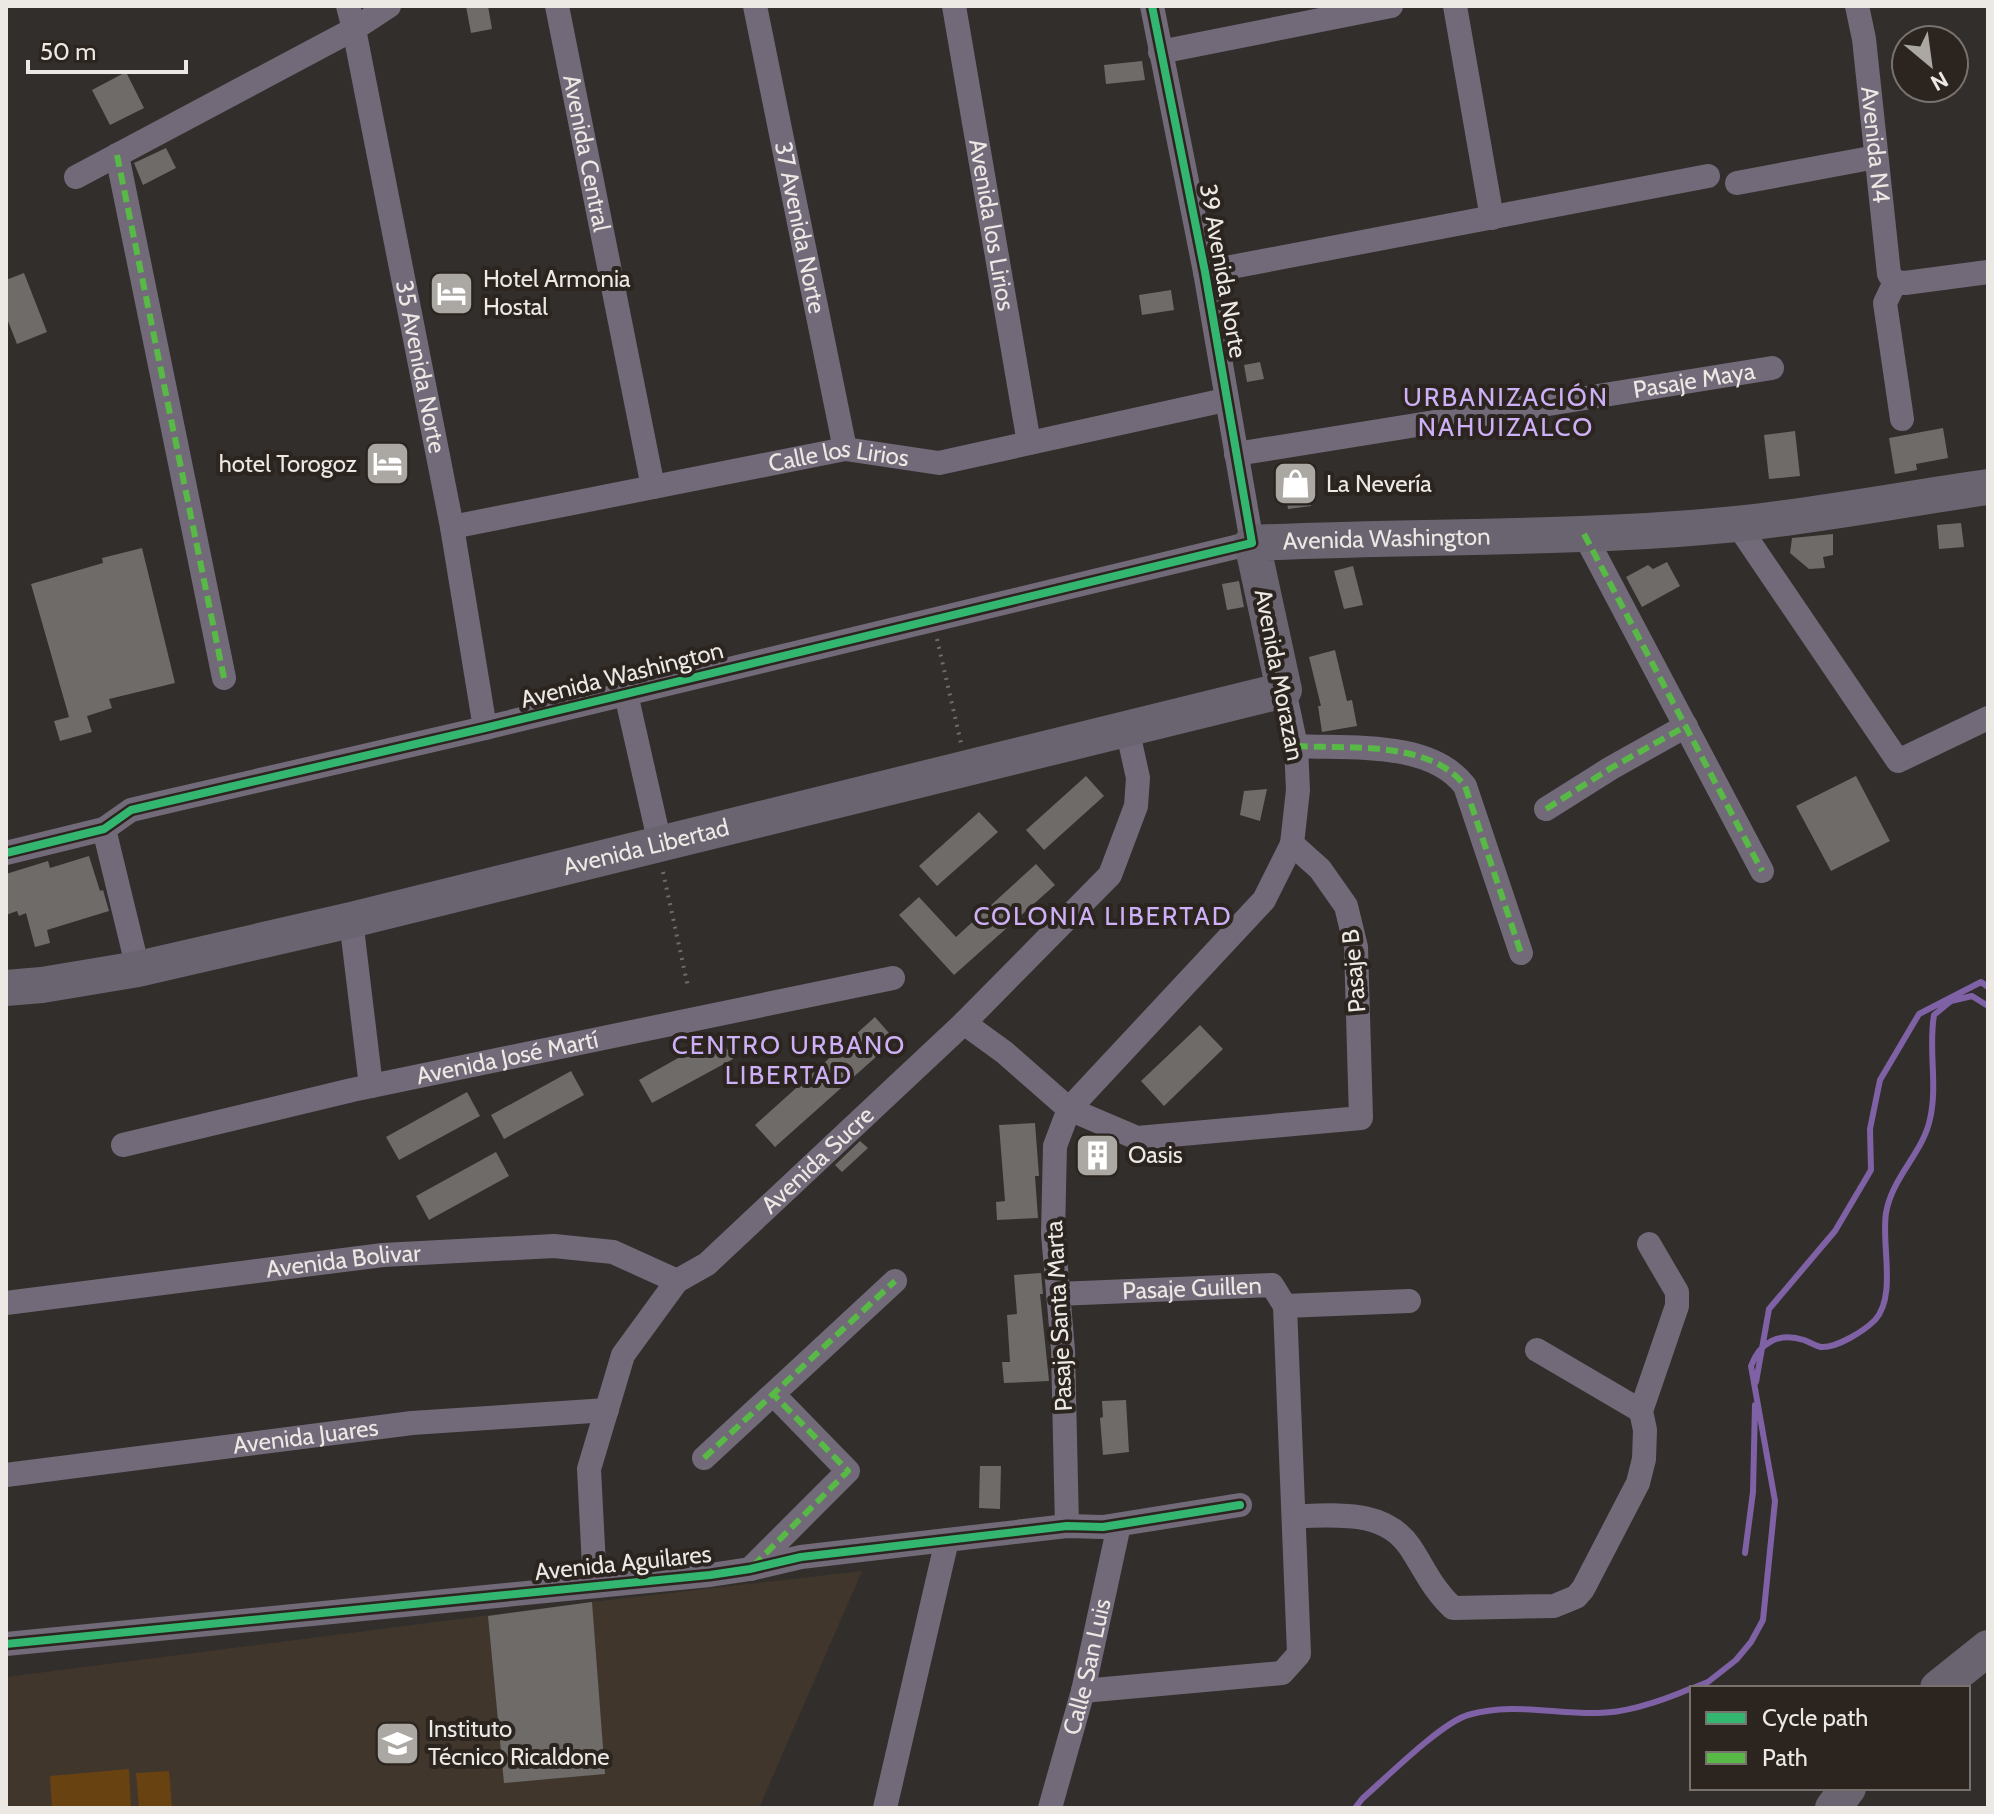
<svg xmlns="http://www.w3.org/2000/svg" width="1994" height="1814" viewBox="0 0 1994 1814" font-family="Cabin,sans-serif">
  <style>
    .built { fill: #40362c }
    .green { fill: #694212 }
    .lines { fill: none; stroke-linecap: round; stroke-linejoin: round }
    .stream { stroke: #7f62a5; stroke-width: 6 }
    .building { fill: #6e6b69 }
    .path { stroke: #6f6a72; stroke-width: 4; stroke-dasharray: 2 6; stroke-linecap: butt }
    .street { stroke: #726a79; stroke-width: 24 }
    .secondary { stroke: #6a6470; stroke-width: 36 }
    .quiet { stroke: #58b947; stroke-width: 6; stroke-dasharray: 12 6; stroke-linecap: butt }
    .cycleway-casing { stroke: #2b241f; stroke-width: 13 }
    .cycleway { stroke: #33b770; stroke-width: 8 }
    .labels { text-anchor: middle; stroke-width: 8; stroke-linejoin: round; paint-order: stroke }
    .street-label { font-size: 24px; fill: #ece8e4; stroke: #2b241f }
    .poi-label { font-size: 24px; fill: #ece8e4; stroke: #2b241f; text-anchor: start }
    .neighbourhood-label { font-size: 26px; letter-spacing: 2px; fill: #cdb0f6; stroke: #2b241f }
  </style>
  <rect width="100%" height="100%" fill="#322e2b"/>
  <path class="built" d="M862 1571 759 1808H6V1677L592 1602Z"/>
  <path class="green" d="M129 1769 131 1808H52L50 1776Z
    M169 1771 172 1808H139L136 1773Z"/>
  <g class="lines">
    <path class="stream" d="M1756 1382 1769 1309 1835 1231 1871 1170 1870 1129 1880 1080 1919 1014 1981 982 1988 987
      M1745 1553 1753 1492 1755 1405
      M1693 1688 1708 1682 1736 1660 1751 1642 1763 1620 1775 1501 1751 1366C1760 1342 1779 1332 1804 1340 1809 1342 1816 1346 1821 1347 1837 1348 1864 1331 1875 1320 1897 1296 1881 1244 1886 1213 1892 1177 1923 1153 1930 1119 1938 1084 1928 1050 1934 1015L1951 1001 1972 996 1988 1006
      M1355 1808 1362 1799C1386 1778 1441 1723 1468 1715 1512 1702 1553 1714 1597 1713 1627 1713 1664 1700 1692 1688"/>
  </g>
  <path class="building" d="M466 6H488L492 29 471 33Z
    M1142 61 1145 80 1106 84 1104 65Z
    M126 72 144 108 110 125 92 90Z
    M166 148 176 168 143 185 134 163Z
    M24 273 47 332 17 344 6 316V280Z
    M1171 290 1174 310 1142 315 1139 295Z
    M1260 362 1264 379 1247 382 1244 365Z
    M1943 428 1948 458 1916 464 1917 470 1895 474 1889 438Z
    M1795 431 1800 476 1769 479 1764 435Z
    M1305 463 1311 506 1288 509 1282 467Z
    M1961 523 1964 547 1939 549 1937 525Z
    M1833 534V555L1823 557 1825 568 1809 569 1790 553 1792 538Z
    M142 548 175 683 109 699 112 708 87 716 92 732 60 741 54 721 69 717 31 584 103 563 102 558Z
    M1667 562 1680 586 1642 607 1626 577 1648 565 1653 569Z
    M1353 566 1363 605 1344 609 1334 571Z
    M1239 581 1244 607 1227 610 1222 584Z
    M1335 650 1347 701 1352 700 1357 726 1322 732 1318 706H1321L1309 657Z
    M1086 776 1104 796 1044 850 1026 830Z
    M1856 776 1890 841 1831 871 1796 806Z
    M1267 789 1260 821 1240 815 1244 791Z
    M979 812 998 832 937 886 919 866Z
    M89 856 100 891 103 890 109 911 47 930 50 943 35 947 26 913 19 916 17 911 6 915V874L48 861 50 868Z
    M1036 864 1055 885 954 975 899 915 919 897 956 937Z
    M875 1017 895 1040 775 1147 755 1125Z
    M1200 1025 1223 1049 1164 1106 1141 1081Z
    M719 1035 733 1059 652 1103 639 1080Z
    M571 1071 584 1095 504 1139 491 1115Z
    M467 1092 480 1116 399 1160 386 1137Z
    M1035 1123 1039 1176H1035L1038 1218 997 1220 996 1202 1005 1201 999 1125Z
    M860 1141 868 1148 842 1172 835 1165Z
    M1112 1144 1113 1165 1081 1167 1080 1145Z
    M496 1152 509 1176 429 1220 416 1196Z
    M1041 1273 1043 1294H1040L1049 1381 1004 1383 1002 1362H1010L1007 1315 1017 1314 1014 1275Z
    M1126 1400 1129 1452 1103 1455 1100 1418 1103 1417 1102 1401Z
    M980 1466H1001L1000 1509 979 1508Z
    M592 1602 605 1774 504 1783 488 1616Z"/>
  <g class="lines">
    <path class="path" d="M937 639 961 743
      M663 872 688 987"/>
    <g class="street">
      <path id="s1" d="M348 6 354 29 452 527 485 728"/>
      <path id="s2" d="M557 6 653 487"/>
      <path id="s3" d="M755 6 845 449"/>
      <path id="s4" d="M954 6 1029 443"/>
      <path d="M1455 6 1492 218"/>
      <path id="s5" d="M1857 6 1864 39 1889 274 1895 282"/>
      <path d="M1160 52 1391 6"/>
      <path d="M117 155 224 678"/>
      <path d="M76 177 354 29 389 6"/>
      <path d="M1737 183 1876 157"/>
      <path d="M1205 272 1708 176"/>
      <path d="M1895 282 1885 303 1902 419"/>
      <path d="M1895 282 1905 283 1988 272"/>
      <path id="s6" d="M1236 454 1772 368"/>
      <path d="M1737 524 1898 761 1988 718"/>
      <path id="s7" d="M452 527 845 449 939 463 1225 400"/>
      <path d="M1584 534 1762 871"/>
      <path d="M626 694 660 844"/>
      <path d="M1296 746C1349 749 1430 740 1465 786L1521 953"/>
      <path d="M1546 809 1611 768 1686 726"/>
      <path d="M104 829 138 969"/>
      <path d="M6 853 104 829 131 810 165 802 485 728 1252 543 1205 272 1152 6"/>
      <path d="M351 920 371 1086"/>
      <path d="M964 1023 1004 1052 1069 1109 1137 1138 1361 1118 1356 947 1346 906 1320 869 1292 844"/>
      <path id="s8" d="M123 1145 352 1090 893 978"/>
      <path id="s9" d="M1058 1294 1272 1285 1285 1306 1409 1301"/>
      <path id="s10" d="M6 1303 383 1255 554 1246 613 1252 677 1281"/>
      <path d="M1537 1350 1641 1411"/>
      <path d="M704 1458 895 1281"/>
      <path id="s11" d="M6 1475 412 1423 607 1410"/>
      <path d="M1294 1516C1334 1516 1384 1508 1410 1547 1424 1568 1433 1590 1453 1608L1554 1606 1576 1597 1583 1589 1638 1483 1644 1459 1645 1430 1641 1411 1677 1306V1292L1649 1244"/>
      <path d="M1067 1526 1063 1350 1053 1234 1055 1146 1069 1109 1264 900 1292 844 1298 790 1296 746 1284 690"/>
      <path d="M750 1569 848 1471 774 1395"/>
      <path id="s12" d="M595 1586 589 1469 623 1355 677 1281 707 1264 964 1023 1110 875 1136 806 1138 778 1127 728"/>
      <path d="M6 1644 710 1575 750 1569 801 1557 1067 1526 1103 1527 1240 1505"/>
      <path d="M1083 1691 1282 1673 1299 1654 1285 1306"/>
      <path d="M885 1808 947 1540"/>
      <path id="s13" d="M1050 1808 1083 1691 1119 1525"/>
    </g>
    <g class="secondary">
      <path id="s14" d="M6 988 42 985 138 969 351 920 1284 690 1252 543C1414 535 1576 540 1736 524 1820 515 1904 499 1988 487"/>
      <path d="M1938 1688 1988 1648"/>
      <path d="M1833 1808 1848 1788"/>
    </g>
    <path class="quiet" d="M117 155 224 678
      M1584 534 1762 871
      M1296 746C1349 749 1430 740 1465 786L1521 953
      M1546 809 1611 768 1686 726
      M704 1458 895 1281
      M753 1566 848 1471 774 1395"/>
    <defs>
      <path id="cycleway" d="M6 853 104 829 131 810 165 802 485 728 1252 543 1205 272 1152 6
        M6 1644 710 1575 750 1569 801 1557 1067 1526 1103 1527 1240 1505"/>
    </defs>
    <use href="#cycleway" class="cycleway-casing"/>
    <use href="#cycleway" class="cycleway"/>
  </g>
  <defs>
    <symbol id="hotel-square" viewBox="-11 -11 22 22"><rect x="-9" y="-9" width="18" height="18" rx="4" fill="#aba7a3" stroke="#2b241f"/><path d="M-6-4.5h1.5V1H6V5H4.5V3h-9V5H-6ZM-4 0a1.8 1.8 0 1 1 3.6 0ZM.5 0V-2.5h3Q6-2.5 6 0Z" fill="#fff"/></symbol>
    <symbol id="shop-square" viewBox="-11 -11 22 22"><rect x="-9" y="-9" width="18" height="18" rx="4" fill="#aba7a3" stroke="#2b241f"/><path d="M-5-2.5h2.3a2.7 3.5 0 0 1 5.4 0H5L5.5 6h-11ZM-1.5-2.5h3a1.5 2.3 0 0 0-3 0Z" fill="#fff"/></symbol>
    <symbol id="building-square" viewBox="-11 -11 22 22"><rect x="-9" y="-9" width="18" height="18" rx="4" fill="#aba7a3" stroke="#2b241f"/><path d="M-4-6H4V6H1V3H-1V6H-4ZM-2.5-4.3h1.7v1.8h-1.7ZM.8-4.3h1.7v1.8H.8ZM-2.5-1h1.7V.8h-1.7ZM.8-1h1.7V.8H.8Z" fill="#fff"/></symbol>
    <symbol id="school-square" viewBox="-11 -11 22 22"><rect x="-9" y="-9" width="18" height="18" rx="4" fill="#aba7a3" stroke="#2b241f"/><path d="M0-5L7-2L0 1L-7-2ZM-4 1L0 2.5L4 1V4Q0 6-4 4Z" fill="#fff"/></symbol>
  </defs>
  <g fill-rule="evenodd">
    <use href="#hotel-square" x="426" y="268" width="51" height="51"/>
    <use href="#hotel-square" x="362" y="438" width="51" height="51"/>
    <use href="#shop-square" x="1270" y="458" width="51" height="51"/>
    <use href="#building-square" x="1072" y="1130" width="51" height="51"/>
    <use href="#school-square" x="372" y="1718" width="51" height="51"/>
  </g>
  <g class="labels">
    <g class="street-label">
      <text dy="8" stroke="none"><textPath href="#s5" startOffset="140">Avenida N4</textPath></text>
      <text dy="8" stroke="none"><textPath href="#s2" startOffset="150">Avenida Central</textPath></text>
      <text dy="8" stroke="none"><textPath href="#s4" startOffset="222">Avenida los Lirios</textPath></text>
      <text dy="8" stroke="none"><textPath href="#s3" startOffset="226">37 Avenida Norte</textPath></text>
      <text transform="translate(1223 271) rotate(80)" y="8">39 Avenida Norte</text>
      <text dy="8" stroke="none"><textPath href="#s1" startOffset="368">35 Avenida Norte</textPath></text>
      <text dy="8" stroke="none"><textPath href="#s6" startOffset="464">Pasaje Maya</textPath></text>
      <text dy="8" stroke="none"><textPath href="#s7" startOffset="394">Calle los Lirios</textPath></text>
      <text dy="8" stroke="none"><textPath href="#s14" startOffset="1598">Avenida Washington</textPath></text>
      <text transform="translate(622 675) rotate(-14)" y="8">Avenida Washington</text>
      <text transform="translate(1279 675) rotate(79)" y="8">Avenida Morazan</text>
      <text dy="8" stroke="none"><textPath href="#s14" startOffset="656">Avenida Libertad</textPath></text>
      <text transform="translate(1354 971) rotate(-95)" y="8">Pasaje B</text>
      <text dy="8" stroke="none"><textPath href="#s8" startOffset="394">Avenida José Martí</textPath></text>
      <text dy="8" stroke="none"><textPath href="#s12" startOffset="514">Avenida Sucre</textPath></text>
      <text dy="8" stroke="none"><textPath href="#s10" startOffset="340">Avenida Bolivar</textPath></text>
      <text dy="8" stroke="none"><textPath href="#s9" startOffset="134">Pasaje Guillen</textPath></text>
      <text transform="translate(1059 1316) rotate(-93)" y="8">Pasaje Santa Marta</text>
      <text dy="8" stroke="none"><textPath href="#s11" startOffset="302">Avenida Juares</textPath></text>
      <text transform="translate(623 1563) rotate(-6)" y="8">Avenida Aguilares</text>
      <text dy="8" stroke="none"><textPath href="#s13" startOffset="146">Calle San Luis</textPath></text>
    </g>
    <g class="poi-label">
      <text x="483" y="287">Hotel Armonia<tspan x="483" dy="28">Hostal</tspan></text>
      <text x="357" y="472" text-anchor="end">hotel Torogoz</text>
      <text x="1326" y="492">La Nevería</text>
      <text x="1128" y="1163">Oasis</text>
      <text x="428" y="1737">Instituto<tspan x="428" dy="28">Técnico Ricaldone</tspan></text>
    </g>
    <g class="neighbourhood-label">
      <text x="1506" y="406">URBANIZACIÓN<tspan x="1506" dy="30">NAHUIZALCO</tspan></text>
      <text x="1103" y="925">COLONIA LIBERTAD</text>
      <text x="789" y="1054">CENTRO URBANO<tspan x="789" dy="30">LIBERTAD</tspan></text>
    </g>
  </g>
  <rect width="1994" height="1814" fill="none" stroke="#ece8e4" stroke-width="16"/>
  <rect x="1690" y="1686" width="280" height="104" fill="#2b241f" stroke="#78726e" stroke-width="2"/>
  <rect x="1706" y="1712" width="40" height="12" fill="#33b770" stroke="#78726e" stroke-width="2"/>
  <text x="1762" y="1726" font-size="24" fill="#ece8e4">Cycle path</text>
  <rect x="1706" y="1752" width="40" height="12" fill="#58b947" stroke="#78726e" stroke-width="2"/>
  <text x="1762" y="1766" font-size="24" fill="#ece8e4">Path</text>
  <g transform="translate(1930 64) rotate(151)"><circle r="38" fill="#2b241f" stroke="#78726e" stroke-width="2"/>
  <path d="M0-6L14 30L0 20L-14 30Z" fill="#aba7a3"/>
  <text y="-12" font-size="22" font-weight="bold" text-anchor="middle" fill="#ece8e4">N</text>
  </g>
  <path d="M28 60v12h158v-12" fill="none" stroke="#ece8e4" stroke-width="4"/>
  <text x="40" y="60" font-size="24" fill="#ece8e4" stroke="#2b241f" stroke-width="6" paint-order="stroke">50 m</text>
</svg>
